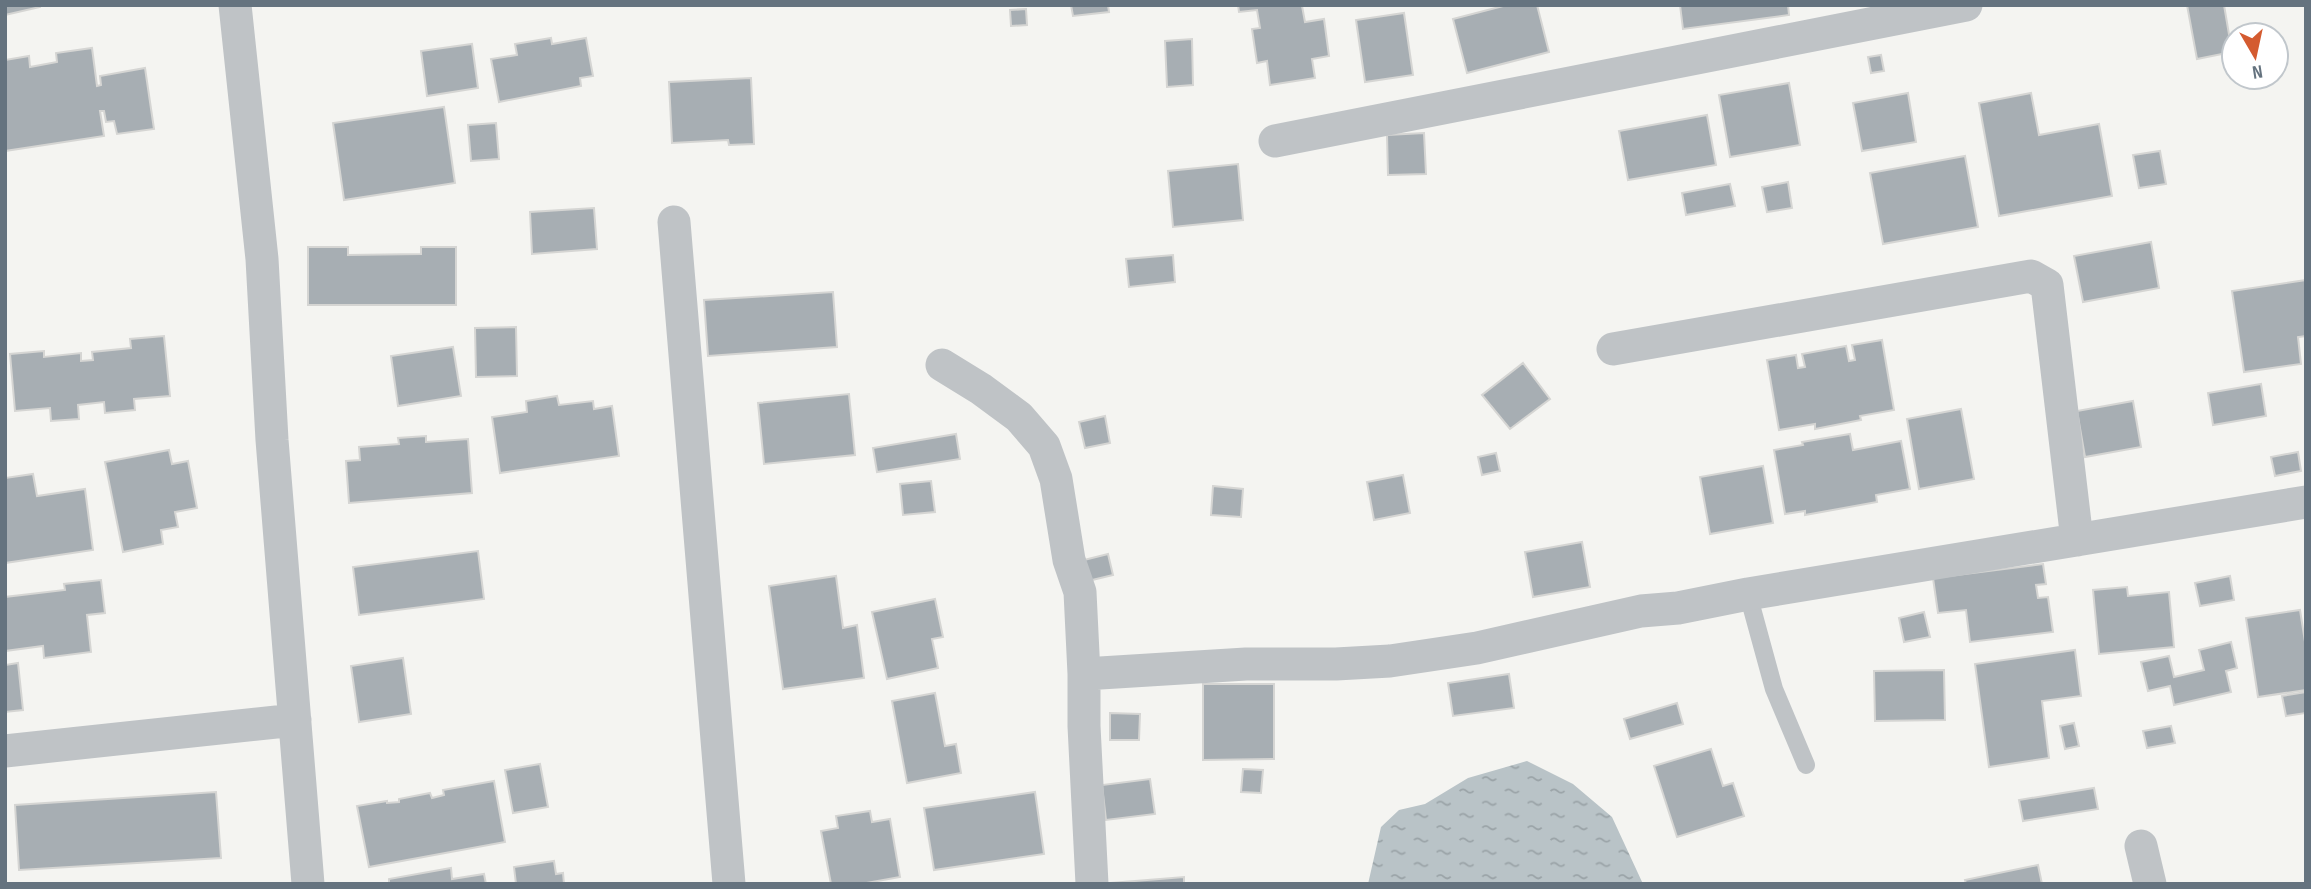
<svg xmlns="http://www.w3.org/2000/svg" width="2311" height="889" viewBox="0 0 2311 889" font-family="'Sofia Sans Condensed',sans-serif">
  <style>
    .water { fill: url(#water-ripples) }
    .building { fill: #a7aeb3; stroke: #d5d5d3; stroke-width: 2 }
    .lines { fill: none; stroke-linecap: round; stroke-linejoin: round }
    .service { stroke: #bfc3c6; stroke-width: 18 }
    .minor { stroke: #bfc3c6; stroke-width: 33 }
  </style>
  <defs>
    <pattern id="water-ripples" width="26" height="14" patternUnits="userSpaceOnUse" patternTransform="scale(1.75)"><rect width="26" height="14" fill="#b9c3c7"/><path d="M2 4q2-2 4 0t4 0M15 11q2-2 4 0t4 0" fill="none" stroke="#9aa3a7"/></pattern>
  </defs>
  <rect width="100%" height="100%" fill="#f4f4f1"/>
  <path class="water" d="M1527 761 1573 784 1612 817 1643 884H1368L1381 827 1399 810 1425 804 1468 778Z"/>
  <path class="building" d="M5 5H40V7L5 15Z
    M1071 5H1108L1109 12 1073 16Z
    M1238 5H1307L1302 6 1305 22 1324 19 1329 56 1312 59 1315 78 1270 85 1267 61 1257 63 1252 29 1260 28 1257 10 1239 12Z
    M1507 5H1537L1549 52 1467 73 1453 19Z
    M1680 5H1788L1789 15 1683 29Z
    M2187 5H2224L2232 52 2197 59Z
    M1026 9 1027 25 1011 26 1010 10Z
    M1404 13 1413 75 1365 82 1356 20Z
    M551 38 552 44 586 38 593 76 580 78 581 86 499 102 491 59 517 55 515 44Z
    M1192 39 1193 85 1167 87 1165 41Z
    M472 44 478 88 427 96 421 51Z
    M92 48 97 86 101 85 100 76 145 68 154 129 117 134 114 121 106 122 104 111H100L104 136 5 151V60L29 56 30 67 57 62 56 53Z
    M1881 55 1884 71 1871 73 1868 57Z
    M751 78 754 144 729 145 728 140 672 143 669 82Z
    M1789 83 1800 145 1730 157 1719 95Z
    M1908 93 1916 142 1862 151 1853 103Z
    M2031 93 2039 135 2099 124 2112 196 1999 216 1979 103Z
    M444 107 455 183 344 200 333 123Z
    M1707 115 1716 165 1628 180 1619 131Z
    M496 123 499 159 471 161 468 125Z
    M1424 133 1426 174 1388 175 1387 135Z
    M2160 151 2166 184 2139 188 2133 155Z
    M1965 156 1978 227 1883 244 1870 173Z
    M1238 164 1243 220 1173 227 1168 171Z
    M1788 182 1792 208 1767 212 1762 187Z
    M1730 184 1735 206 1686 215 1682 193Z
    M594 208 597 249 532 254 530 212Z
    M2151 242 2159 288 2083 302 2074 256Z
    M308 247H348V255L421 254V247H456V305H308Z
    M1173 255 1175 282 1129 287 1126 259Z
    M2306 280V336L2298 337 2301 364 2244 372 2232 291Z
    M833 292 837 347 708 356 704 300Z
    M516 327 517 376 476 377 475 328Z
    M164 336 170 396 134 399 135 410 105 413 104 402 78 405 79 419 51 421 50 408 15 411 10 354 44 351V357L81 353V361L93 360 92 352 131 348 130 339Z
    M1882 340 1894 410 1860 416 1861 420 1815 429V424L1779 430 1767 360 1796 355 1798 368 1805 367 1802 354 1846 346 1849 361 1855 360 1852 345Z
    M453 347 461 396 398 406 391 356Z
    M1523 363 1550 399 1510 429 1482 395Z
    M2261 384 2266 416 2213 425 2208 393Z
    M849 394 855 455 764 464 758 403Z
    M557 396 559 405 593 401 594 409 612 406 619 456 500 473 492 417 527 412 526 401Z
    M2133 401 2141 447 2085 457 2077 411Z
    M1961 409 1974 479 1919 489 1907 419Z
    M1105 416 1110 443 1085 448 1079 422Z
    M956 434 960 459 877 472 873 448Z
    M1850 434 1853 450 1901 441 1910 489 1876 495 1877 502 1805 515V511L1785 514 1774 450 1803 445 1802 442Z
    M426 436V442L468 439 472 493 349 503 346 461 360 460 359 447 399 444 398 438Z
    M169 450 172 464 188 461 197 508 175 512 178 527 161 530 163 544 123 552 105 462Z
    M2298 452 2301 471 2275 476 2271 457Z
    M1496 453 1500 471 1482 475 1478 457Z
    M1763 466 1773 523 1710 534 1700 477Z
    M33 474 37 496 85 489 93 550 5 563V478Z
    M1403 475 1410 513 1374 520 1367 482Z
    M931 481 935 512 903 515 900 484Z
    M1213 486 1243 489 1241 517 1211 515Z
    M1582 542 1590 587 1533 597 1525 552Z
    M478 551 484 599 359 615 353 567Z
    M1108 554 1113 575 1088 581 1084 560Z
    M2043 564 2046 584 2036 585 2038 598 2048 597 2053 632 1970 642 1966 610 1938 613 1933 578Z
    M836 576 843 628 857 625 864 678 783 689 769 586Z
    M2230 576 2234 600 2200 606 2195 583Z
    M101 580 105 613 87 615 91 652 44 658 43 646 5 651V597L65 590 64 584Z
    M2127 587 2128 596 2169 592 2174 647 2099 654 2093 590Z
    M935 599 943 637 932 639 938 668 887 679 872 612Z
    M2300 610 2306 648V690L2258 697 2246 618Z
    M1924 612 1930 637 1904 642 1899 618Z
    M2231 642 2237 668 2226 671 2231 692 2174 705 2170 686 2148 691 2141 662 2169 656 2174 677 2204 670 2199 650Z
    M2075 650 2081 696 2042 701 2049 758 1989 767 1975 664Z
    M403 658 411 714 359 722 351 666Z
    M18 663 23 710 5 712V665Z
    M1944 670 1945 720 1875 721 1874 671Z
    M1509 674 1514 708 1453 716 1448 683Z
    M1203 684H1274V759L1203 760Z
    M2306 692V713L2286 716 2282 696Z
    M935 693 945 746 956 744 961 773 907 783 892 701Z
    M1677 703 1683 724 1630 739 1624 719Z
    M1110 713 1140 714 1139 740H1110Z
    M2074 723 2079 746 2065 749 2060 726Z
    M2171 726 2175 743 2147 748 2143 731Z
    M1711 749 1723 786 1733 783 1744 816 1677 837 1654 766Z
    M540 764 548 807 513 813 505 770Z
    M1243 769 1263 770 1261 793 1241 792Z
    M1150 779 1155 814 1106 820 1102 785Z
    M494 781 505 842 369 867 357 806 387 801V803L399 802V799L430 793 432 798 444 795 443 790Z
    M2094 788 2098 809 2023 821 2019 800Z
    M216 792 221 858 19 870 15 805Z
    M1035 792 1044 854 934 870 924 808Z
    M870 811 872 822 890 819 900 877 861 884H831L821 831 838 828 836 816Z
    M554 861 556 874 563 873 564 884H516L514 867Z
    M2038 865 2042 884H1966L1965 880Z
    M451 868 452 879 484 874 486 884H389V879Z
    M1184 877V884L1110 883Z"/>
  <g class="lines">
    <path class="service" d="M1748 594 1774 689 1806 765"/>
    <path class="minor" d="M235 5 262 259 272 440 308 884
      M1275 141 1966 5
      M674 222 729 884
      M1613 349 2031 276 2047 285 2077 540
      M942 365 981 389 1019 417 1044 446 1056 479 1069 560 1080 592 1084 674 1246 664H1336L1390 661 1477 648 1641 611 1678 608 1748 594 2306 502
      M1084 674V726L1092 884
      M5 751 295 720
      M2141 846 2150 884"/>
  </g>
  <rect width="2311" height="889" fill="none" stroke="#65737f" stroke-width="14"/>
  <g transform="translate(2255 56) rotate(171)"><circle r="33" fill="#ffffff" stroke="#c1c7cc" stroke-width="2"/>
  <path d="M0-5L12 26L0 18L-12 26Z" fill="#d45b30"/>
  <text y="-10" font-size="19" font-weight="bold" text-anchor="middle" fill="#65737f">N</text>
  </g>
</svg>
